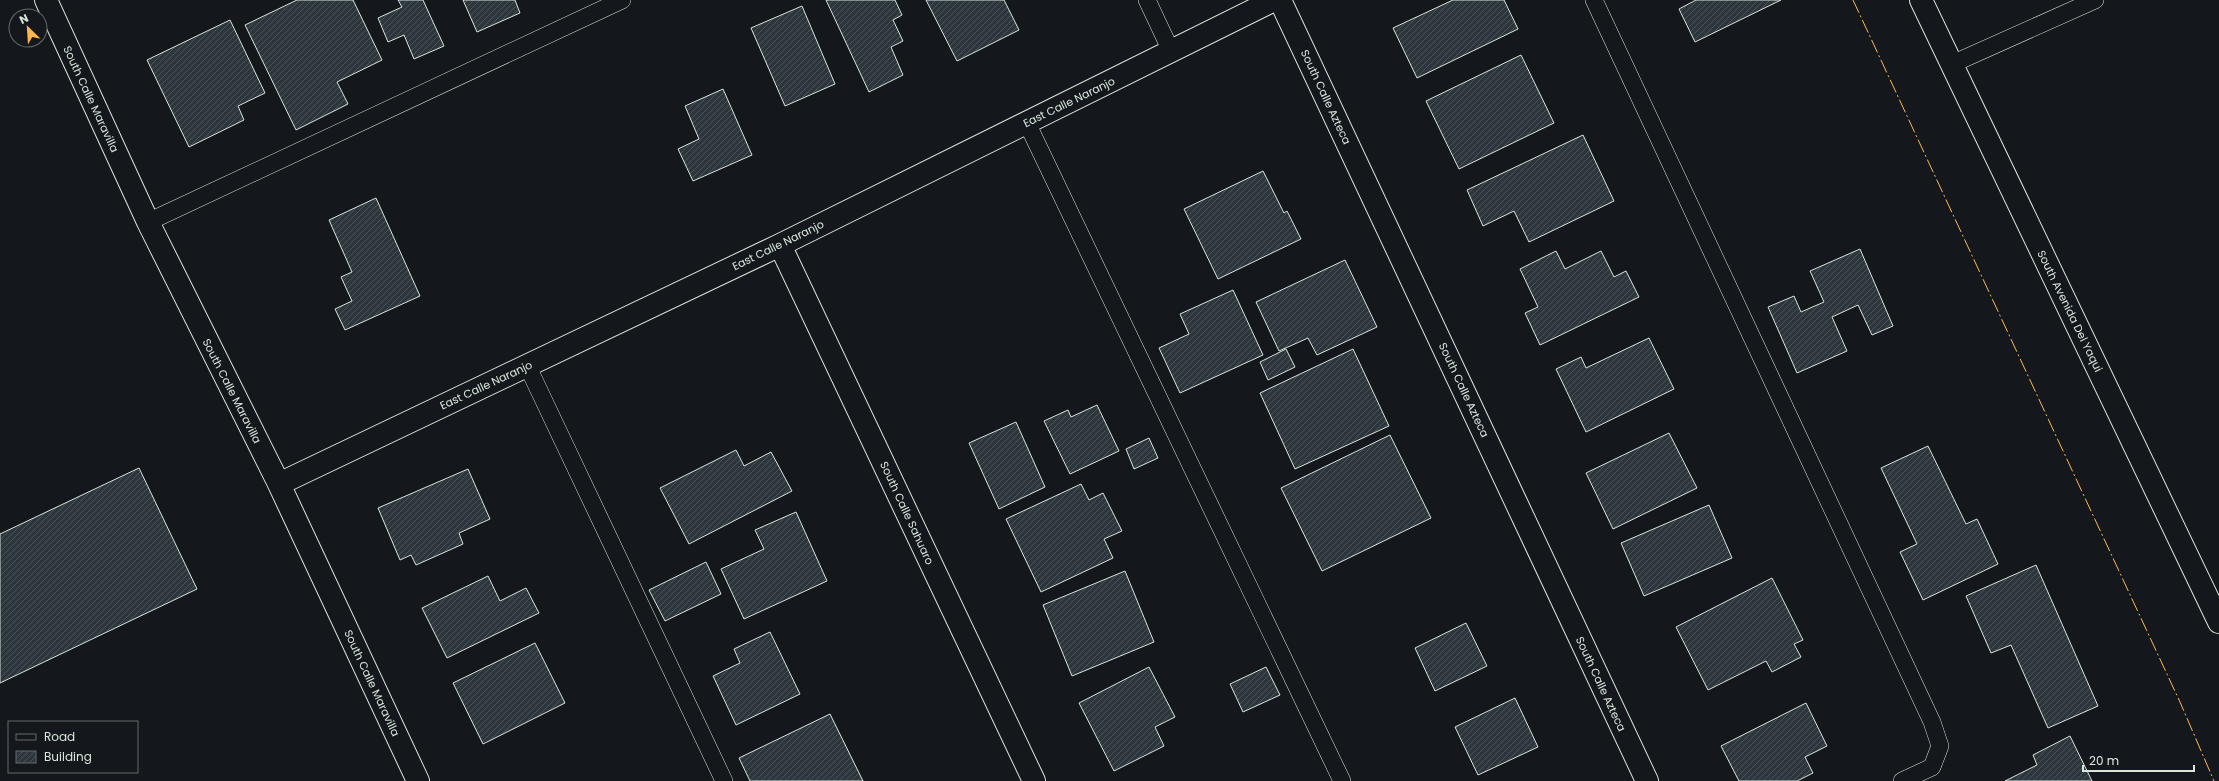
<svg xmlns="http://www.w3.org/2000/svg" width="2219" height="781" viewBox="0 0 2219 781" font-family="Poppins,sans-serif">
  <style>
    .building { fill: url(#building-hatch); stroke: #d8e6dc }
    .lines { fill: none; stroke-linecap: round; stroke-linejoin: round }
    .lane-casing { stroke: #d8e6dc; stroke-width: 18 }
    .street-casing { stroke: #d8e6dc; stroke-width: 24 }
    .secondary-casing { stroke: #d8e6dc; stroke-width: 24 }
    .lane { stroke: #14181c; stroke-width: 17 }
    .street { stroke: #14181c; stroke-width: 22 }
    .secondary { stroke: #14181c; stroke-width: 22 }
    .power { stroke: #ffb74d; stroke-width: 1; stroke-dasharray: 14 3 2 3; stroke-linecap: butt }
    .labels { text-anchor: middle; stroke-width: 3; stroke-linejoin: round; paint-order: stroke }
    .street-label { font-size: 11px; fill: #d8e6dc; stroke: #14181c }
  </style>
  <defs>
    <pattern id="building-hatch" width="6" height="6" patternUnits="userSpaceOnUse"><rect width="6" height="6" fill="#2c363c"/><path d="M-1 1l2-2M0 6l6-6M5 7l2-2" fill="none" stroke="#4a5358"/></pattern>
  </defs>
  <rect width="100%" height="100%" fill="#14181c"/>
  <path class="building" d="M297 0H353L382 60 337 82 348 104 296 130 245 25Z
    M398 0H423L444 46 414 59 404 35 388 42 378 18 402 7Z
    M463 0H515L520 13 477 32Z
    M826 0H895L902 15 893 20 903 41 891 47 903 75 869 92Z
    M926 0H1004L1019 30 957 61Z
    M1453 0H1504L1518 29 1417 78 1393 28Z
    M1696 0H1781L1695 42 1679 9Z
    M802 6 835 84 785 106 751 28Z
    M230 20 265 93 238 106 244 120 189 147 147 60Z
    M1521 55 1554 123 1459 169 1426 101Z
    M723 89 752 155 693 181 678 149 699 139 685 106Z
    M1583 135 1614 201 1529 242 1514 211 1483 226 1467 190Z
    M1263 171 1284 213 1287 211 1301 239 1218 279 1184 209Z
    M376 198 420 296 345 330 335 309 352 301 341 277 352 272 329 220Z
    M1860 249 1893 326 1872 335 1858 305 1832 317 1847 351 1797 373 1768 307 1794 296 1801 312 1824 302 1810 271Z
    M1556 251 1565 269 1601 251 1614 277 1626 271 1639 297 1540 345 1525 313 1538 307 1520 269Z
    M1345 260 1377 327 1317 355 1308 338 1279 351 1256 302Z
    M1233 290 1263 355 1180 393 1159 348 1189 334 1180 314Z
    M1649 338 1674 389 1586 432 1556 369 1581 357 1586 368Z
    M1286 349 1295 367 1268 380 1260 362Z
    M1353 349 1389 426 1295 469 1260 393Z
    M1097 405 1119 451 1070 474 1044 421 1068 410 1071 417Z
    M1016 422 1045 487 999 509 969 443Z
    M1669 433 1697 488 1613 529 1586 473Z
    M1390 435 1431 518 1322 571 1281 488Z
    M1149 438 1158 458 1134 469 1126 449Z
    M1928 446 1966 524 1977 519 1998 564 1923 600 1900 552 1917 544 1881 468Z
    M736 450 744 466 771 452 792 491 689 544 660 488Z
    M139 468 197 589 0 683V534Z
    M468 469 490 519 459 533 463 544 416 565 411 555 400 560 378 508Z
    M1081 484 1089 500 1103 493 1122 531 1104 539 1113 558 1041 592 1006 519Z
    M1709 505 1732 558 1644 596 1621 543Z
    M796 512 827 581 744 619 721 569 764 549 755 530Z
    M706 562 721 594 665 621 649 590Z
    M2036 565 2098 706 2048 728 2011 645 1991 653 1966 596Z
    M1125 571 1154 642 1072 676 1043 605Z
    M488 576 500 601 526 588 539 613 447 658 422 608Z
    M1772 578 1803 640 1794 644 1801 657 1772 672 1766 661 1708 690 1676 627Z
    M1466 623 1487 666 1435 691 1415 648Z
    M770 632 800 694 736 725 713 676 740 663 734 649Z
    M535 643 565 703 483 744 453 683Z
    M1149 667 1175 717 1155 727 1164 746 1114 771 1079 703Z
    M1266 667 1280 695 1243 712 1230 684Z
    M1515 698 1538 747 1478 775 1455 727Z
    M1806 703 1827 746 1805 757 1813 773 1797 781H1739L1721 746Z
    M830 714 863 781H750L739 758Z
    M2070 736 2092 781H2005L2037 765 2033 755Z"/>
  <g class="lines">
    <defs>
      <path id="lane" d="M1147 0 1171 51
        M1594 0 1932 722 1940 746 1932 767 1902 781
        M1952 64 2095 0
        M1027 123 1342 781
        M148 222 622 0
        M527 365 724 781"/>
      <path id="street" d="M46 0 148 222 279 484 418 781
        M1280 0 1647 781
        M780 245 1034 781
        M279 484 780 245 1274 0"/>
      <path id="secondary" d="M1921 0 2219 622"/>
    </defs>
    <use href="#lane" class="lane-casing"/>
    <use href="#street" class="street-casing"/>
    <use href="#secondary" class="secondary-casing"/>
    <use href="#lane" class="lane"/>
    <use href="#street" class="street"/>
    <use href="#secondary" class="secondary"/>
    <path class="power" d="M1853 0 2180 702 2214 781"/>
  </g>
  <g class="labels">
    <g class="street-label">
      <text transform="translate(1326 97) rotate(65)" y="4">South Calle Azteca</text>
      <text transform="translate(91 99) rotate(65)" y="4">South Calle Maravilla</text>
      <text transform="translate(1069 102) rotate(-26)" y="4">East Calle Naranjo</text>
      <text transform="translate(778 245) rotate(-26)" y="4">East Calle Naranjo</text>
      <text transform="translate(2070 311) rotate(64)" y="4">South Avenida Del Yaqui</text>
      <text transform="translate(486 385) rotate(-25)" y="4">East Calle Naranjo</text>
      <text transform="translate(1464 390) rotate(65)" y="4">South Calle Azteca</text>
      <text transform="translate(232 391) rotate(63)" y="4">South Calle Maravilla</text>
      <text transform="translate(907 513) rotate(65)" y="4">South Calle Sahuaro</text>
      <text transform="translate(372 683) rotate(65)" y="4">South Calle Maravilla</text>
      <text transform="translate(1601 684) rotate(65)" y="4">South Calle Azteca</text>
    </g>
  </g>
  <rect x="8" y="721" width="130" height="52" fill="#14181c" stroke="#626a69"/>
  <rect x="16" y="734" width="20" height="6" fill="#14181c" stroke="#626a69"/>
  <text x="44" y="741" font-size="12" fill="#d8e6dc">Road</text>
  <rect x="16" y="751" width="20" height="12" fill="url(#building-hatch)" stroke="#626a69"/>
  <text x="44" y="761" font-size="12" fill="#d8e6dc">Building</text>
  <g transform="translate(28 28) rotate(335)"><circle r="19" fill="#14181c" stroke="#626a69"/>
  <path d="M0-3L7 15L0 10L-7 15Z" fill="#ffb74d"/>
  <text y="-6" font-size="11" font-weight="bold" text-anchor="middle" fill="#d8e6dc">N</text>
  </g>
  <path d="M2083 765v6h111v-6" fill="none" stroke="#d8e6dc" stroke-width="2"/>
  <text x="2089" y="765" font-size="12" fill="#d8e6dc" stroke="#14181c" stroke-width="3" paint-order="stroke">20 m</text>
</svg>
